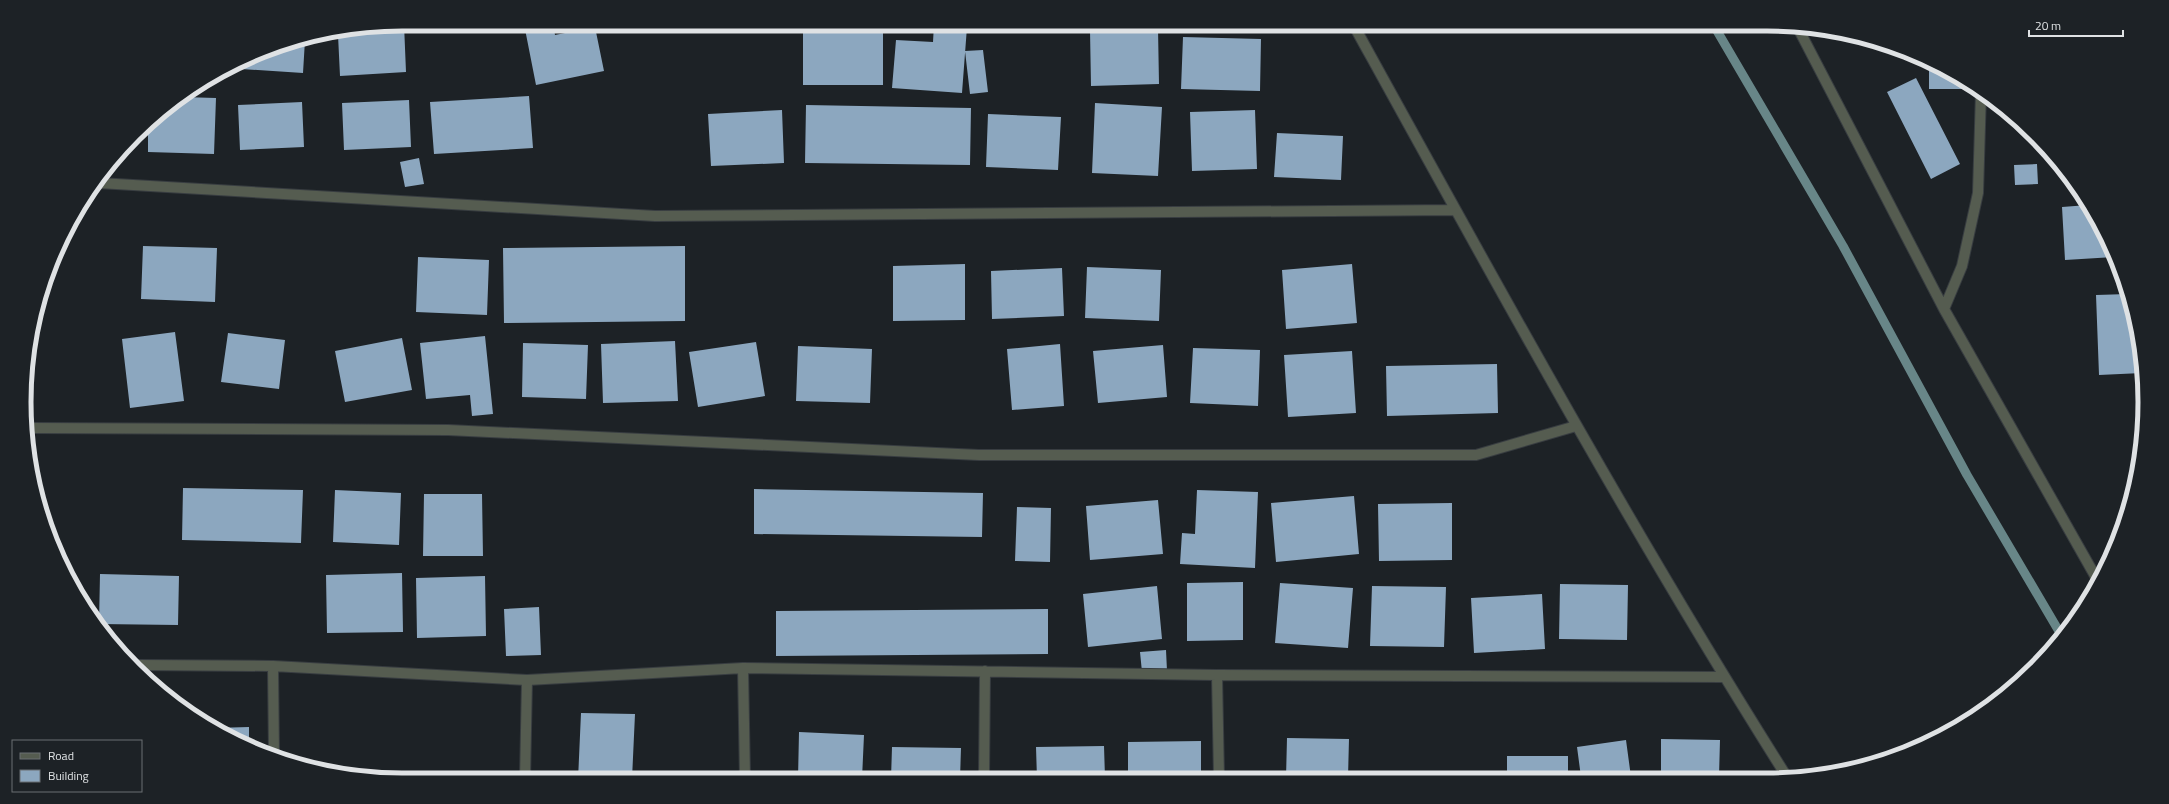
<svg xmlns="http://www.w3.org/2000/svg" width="2169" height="804" viewBox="0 0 2169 804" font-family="'Titillium Web',sans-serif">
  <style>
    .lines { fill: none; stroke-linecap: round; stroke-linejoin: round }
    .stream { stroke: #688688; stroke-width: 9 }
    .building { fill: #8ca7bf }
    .minor-casing { stroke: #383d41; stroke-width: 12 }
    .minor { stroke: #555c50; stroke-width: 10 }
    .rim { fill: none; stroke: #dfe2e4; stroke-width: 5 }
  </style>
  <rect width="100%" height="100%" fill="#1d2226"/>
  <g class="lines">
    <path class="stream" d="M1713 24 1843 246 1967 475 2060 633"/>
  </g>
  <path class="building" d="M402 24H404L406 72 340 76 338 35Z
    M524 24H553L555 35 595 27 604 71 536 85Z
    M803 24H827V32L883 31V85H803Z
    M934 24 967 27 962 93 892 88 896 40 933 42Z
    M1158 28 1159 84 1091 86 1090 30Z
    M1183 37 1261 39 1260 91 1181 89Z
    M305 40 303 73 241 69V62L280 44Z
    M983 50 988 92 970 94 965 51Z
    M1938 65 1964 81V89H1929V66Z
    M1916 78 1960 164 1931 179 1887 92Z
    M529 96 533 148 434 154 430 102Z
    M182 97 216 98 214 154 148 152V124L153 118Z
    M409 100 411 147 344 150 342 103Z
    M302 102 304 147 240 150 238 105Z
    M1095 103 1162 107 1158 176 1092 173Z
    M806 105 971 108 970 165 805 163Z
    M782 110 784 163 711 166 708 114Z
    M1255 110 1257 169 1192 171 1190 112Z
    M988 114 1061 117 1058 170 986 167Z
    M1277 133 1343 136 1341 180 1274 177Z
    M419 158 424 184 405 187 400 162Z
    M2037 164 2038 184 2015 185 2014 165Z
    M2088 205 2094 213 2114 257 2065 260 2062 207Z
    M143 246 217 248 215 302 141 299Z
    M685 246V321L504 323 503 248Z
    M418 257 489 260 487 315 416 312Z
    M965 264V320L893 321V266Z
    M1352 264 1357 323 1286 329 1282 270Z
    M1087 267 1161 270 1159 321 1085 318Z
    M1062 268 1064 316 992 319 991 271Z
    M2128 294 2142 353V373L2099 375 2096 295Z
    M175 332 184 401 130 408 122 339Z
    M228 333 285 340 279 389 221 382Z
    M485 336 493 414 472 416 470 395 426 399 420 343Z
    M402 338 412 390 345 402 335 351Z
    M675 341 678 401 603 403 601 344Z
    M756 342 765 396 698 407 689 352Z
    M523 343 588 345 586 399 522 397Z
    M1060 344 1064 406 1012 410 1007 349Z
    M1163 345 1167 397 1098 403 1093 351Z
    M798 346 872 349 870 403 796 401Z
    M1193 348 1260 350 1258 406 1190 403Z
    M1352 351 1356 413 1288 417 1284 355Z
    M1497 364 1498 413 1387 416 1386 366Z
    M183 488 303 490 301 543 182 540Z
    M754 489 983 493 982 537 754 534Z
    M335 490 401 493 399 545 333 542Z
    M1197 490 1258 492 1255 568 1180 564 1182 533 1195 534Z
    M424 494H482L483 556H423Z
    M1354 496 1359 554 1276 562 1271 503Z
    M1158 500 1163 554 1090 560 1086 506Z
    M1452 503V560L1379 561 1378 504Z
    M1017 507 1051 508 1050 562 1015 561Z
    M402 573 403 632 327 633 326 575Z
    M100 574 179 576 178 625 99 624Z
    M485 576 486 636 417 638 416 578Z
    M1243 582V640L1187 641V583Z
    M1280 583 1353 588 1348 648 1275 643Z
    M1560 584 1628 585 1627 640 1559 639Z
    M1157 586 1162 639 1088 647 1083 594Z
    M1372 586 1446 587 1444 647 1370 646Z
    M1542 594 1545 649 1474 653 1471 598Z
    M539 607 541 655 506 656 504 609Z
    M1048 609V654L776 656V611Z
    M1166 650 1167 671 1142 672 1140 652Z
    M581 713 635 714 632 779 578 780Z
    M249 727V747L235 741 214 728Z
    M799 732 864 735 862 779H798Z
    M1287 738 1349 739 1348 778H1286Z
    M1661 739 1720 740 1719 777H1661Z
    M1626 740 1631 777H1581L1577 747Z
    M1201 741V778H1128V742Z
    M1104 746 1105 778 1037 779 1036 747Z
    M892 747 961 748 960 779H891Z
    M1507 756H1568V777H1507Z"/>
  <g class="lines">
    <defs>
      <path id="minor" d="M1353 24C1493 278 1632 532 1787 777
        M1798 28 1944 309 2098 581
        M99 183 655 216 1455 210
        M1944 309 1962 266 1978 193 1981 92
        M30 428 448 430 979 455H1476L1576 426
        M137 665 273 666 527 680 743 668 1217 675 1724 677
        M273 666 274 756
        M743 668 745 779
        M1217 675 1219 778
        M984 779 985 671
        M525 780 527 680"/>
    </defs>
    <use href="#minor" class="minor-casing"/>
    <use href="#minor" class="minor"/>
  </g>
  <path d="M0 0H2169V804H0ZM402 31H1767A371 371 0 0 1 2138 402V402A371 371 0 0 1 1767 773H402A371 371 0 0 1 31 402V402A371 371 0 0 1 402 31Z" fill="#1d2226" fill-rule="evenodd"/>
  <path class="rim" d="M402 31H1767A371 371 0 0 1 2138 402V402A371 371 0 0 1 1767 773H402A371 371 0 0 1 31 402V402A371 371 0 0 1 402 31Z"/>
  <rect x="12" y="740" width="130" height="52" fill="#1d2226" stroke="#6b6f72"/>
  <rect x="20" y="753" width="20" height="6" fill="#555c50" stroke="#6b6f72"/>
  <text x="48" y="760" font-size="12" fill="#dfe2e4">Road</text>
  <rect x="20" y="770" width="20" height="12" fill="#8ca7bf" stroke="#6b6f72"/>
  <text x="48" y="780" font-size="12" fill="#dfe2e4">Building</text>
  <path d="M2029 30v6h94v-6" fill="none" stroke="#dfe2e4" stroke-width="2"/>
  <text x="2035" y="30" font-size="12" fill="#dfe2e4" stroke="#1d2226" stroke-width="3" paint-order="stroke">20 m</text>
</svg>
